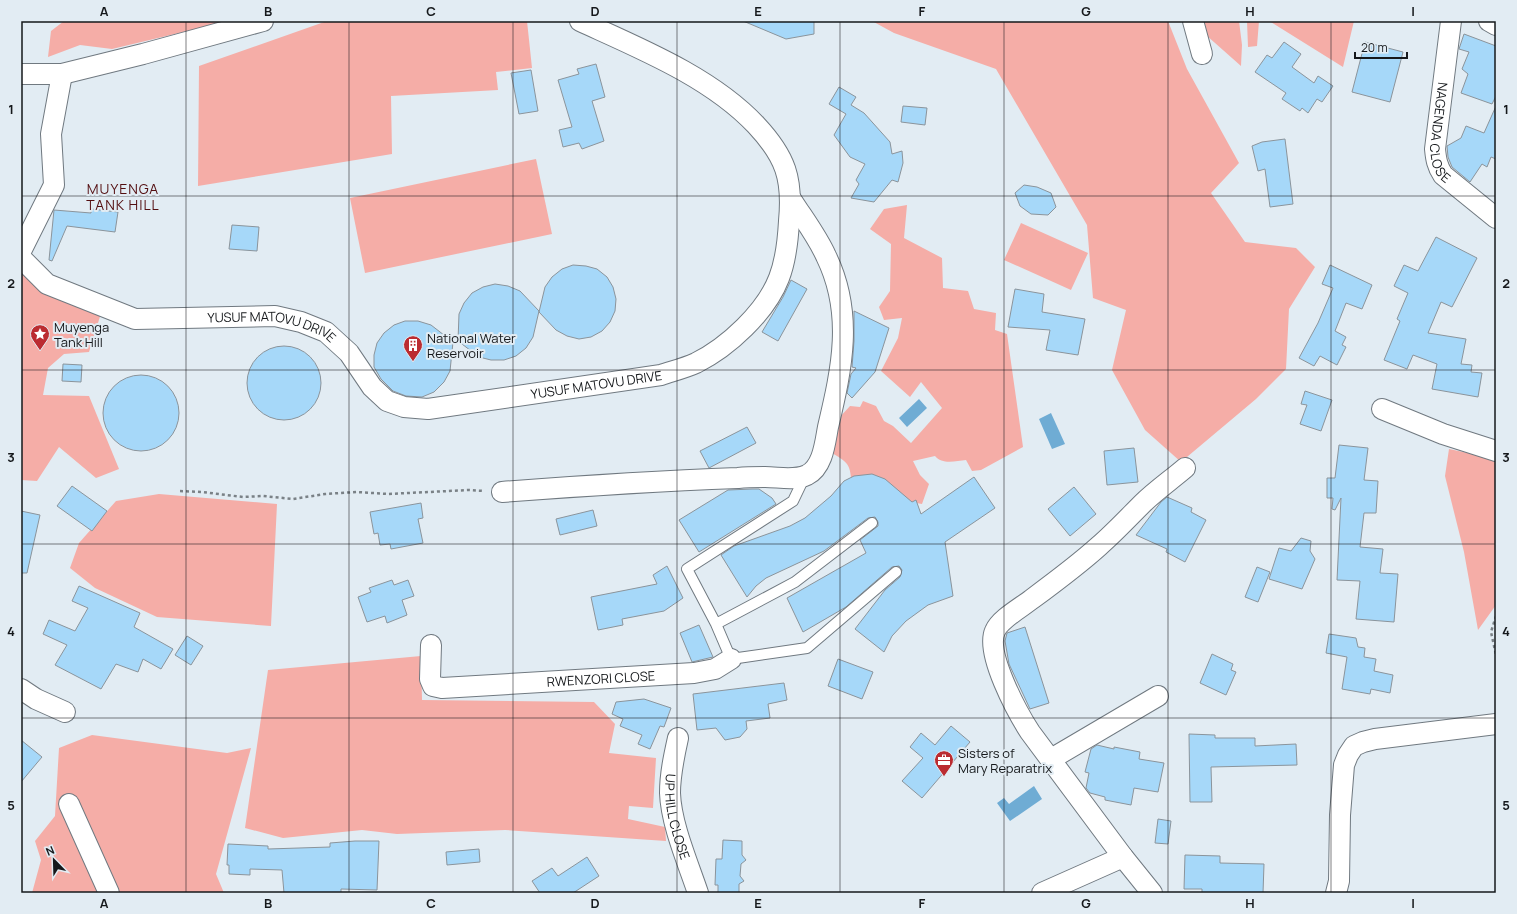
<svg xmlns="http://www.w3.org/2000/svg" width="1517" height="914" viewBox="0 0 1517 914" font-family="Manrope,sans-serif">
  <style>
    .green { fill: #f5ada7 }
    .water { fill: #6facd4 }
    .building { fill: #a6d8f9; stroke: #8b949b }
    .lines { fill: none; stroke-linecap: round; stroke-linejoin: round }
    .lane-casing { stroke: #707980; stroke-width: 12 }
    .street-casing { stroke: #707980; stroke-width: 22 }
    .path { stroke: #7a8186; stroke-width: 2.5; stroke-dasharray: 3 3; stroke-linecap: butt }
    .lane { stroke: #fff; stroke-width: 10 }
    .street { stroke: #fff; stroke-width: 20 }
    .grid { fill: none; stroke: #15181b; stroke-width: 1; stroke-opacity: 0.55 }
    .labels { text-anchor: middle; stroke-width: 4; stroke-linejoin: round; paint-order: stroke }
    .street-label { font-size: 13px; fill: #15181b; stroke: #e2ecf3 }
    .poi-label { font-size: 13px; fill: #15181b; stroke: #e2ecf3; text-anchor: start }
    .neighbourhood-label { font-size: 14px; letter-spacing: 1px; fill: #530e10; stroke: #e2ecf3 }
    .neatline { fill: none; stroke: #15181b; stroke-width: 1.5 }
    .grid-label { font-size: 13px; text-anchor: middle; font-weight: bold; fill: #15181b }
  </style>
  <rect width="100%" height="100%" fill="#e2ecf3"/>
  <path class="green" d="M64 21H229L112 49 80 45 48 57 51 31Z
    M327 21H527L532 68 496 72 498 90 391 96 392 154 198 186 199 66Z
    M872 21H1168L1187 69 1239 163 1211 193 1245 242 1296 248 1315 267 1289 309 1286 369 1256 399 1181 462 1145 430 1112 370 1126 310 1093 298 1087 225 996 69 894 33Z
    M1200 21H1239L1242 45 1241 66 1206 35Z
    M1247 21H1259L1257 46 1248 47Z
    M1269 21H1354L1343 67Z
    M536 159 552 234 365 273 350 198Z
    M907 205 904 238 942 258 943 288 968 291 974 309 996 313 995 330 1007 334 1023 447 981 470 972 471 966 460C956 461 942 465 935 456L913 461 920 475 929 484 922 504 889 498 852 487C850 466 851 464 832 453L839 418 850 406 860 407 863 401 876 406 884 421 893 426 911 443 942 408 921 382 910 397 881 371 898 338 902 318 884 320 879 307 890 291 891 244 870 229 884 209Z
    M1021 223 1088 253 1071 290 1004 260Z
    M21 266 102 310 89 352 64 354 48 368 43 395 89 396 119 469 96 478 59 447 37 481 21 480Z
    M1449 449 1496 459V605L1478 630 1464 552 1445 476Z
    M159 494 277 504 271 626 157 617 95 588 70 568 79 543 116 501Z
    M421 656 422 700 594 702 615 724 609 753 656 758 653 808 629 806 628 819 665 827 666 841 505 830 397 834 362 830 283 838 245 828 268 670Z
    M92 735 227 753 251 748 216 874 224 893H32L41 860 35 841 55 816 59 748Z"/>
  <path class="water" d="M919 399 927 408 907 427 899 418Z
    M1051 413 1065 444 1052 449 1039 419Z
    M1034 786 1042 799 1010 821 997 803 1004 798 1009 804Z"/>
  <path class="building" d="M743 21H814V34L786 39Z
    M1464 34 1496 46V96L1492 104 1461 93 1468 74 1462 69 1469 52 1459 49Z
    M1284 42 1301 54 1292 67 1314 83 1318 76 1333 86 1322 102 1317 99 1308 113 1302 108 1300 111 1282 99 1286 93 1255 72 1267 55 1272 58Z
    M1365 42 1403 52 1390 102 1352 92Z
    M596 64 605 97 592 101 604 141 582 149 579 143 563 147 559 130 572 127 558 80 579 74 577 69Z
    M531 70 538 111 519 114 511 73Z
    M839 87 856 97 851 105 864 113 890 142 892 154 902 151 903 163 898 182 892 180 874 202 851 198 859 184 856 180 865 164 850 157 834 135 846 114 829 104Z
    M903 106 927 108 925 125 901 122Z
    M1496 106V159L1491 157 1487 167 1482 164 1470 182 1452 167 1448 157 1447 146 1461 138 1466 126 1484 133Z
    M1285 139 1293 204 1270 207 1265 169 1258 171 1252 146 1262 142Z
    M1024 185 1037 187 1051 193 1056 207 1048 215 1031 214 1020 206 1015 193Z
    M91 209 118 212 115 232 67 226 52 261 49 260 54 210 91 213Z
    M232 225 259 227 257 251 229 249Z
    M1436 237 1477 258 1452 307 1441 302 1428 333 1466 339 1461 364 1472 365 1471 372 1482 373 1478 397 1432 389 1437 364 1413 355 1407 369 1384 360 1400 321 1397 319 1408 293 1394 286 1404 265 1418 271Z
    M573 265 586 266 597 269 607 277 613 287 616 299 615 311 610 322 602 331 591 337 579 339 567 336 556 330 539 312 545 287 552 277 562 269Z
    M1330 265 1372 285 1362 309 1346 303 1335 331 1346 337 1342 345 1346 347 1337 365 1320 356 1314 366 1299 358 1318 323 1333 288 1322 284Z
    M791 280 807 289 778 341 762 332 783 297Z
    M495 284 508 286 520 291 539 311 533 337 526 348 516 356 504 360H491L479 357 458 341 459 314 464 303 472 293 483 287Z
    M1015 289 1044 294 1042 312 1085 319 1078 355 1046 350 1050 330 1008 327Z
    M854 311 889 328 875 372 852 398 847 393 851 374 856 368 852 367 854 341Z
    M405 321H418L431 325 453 342 450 371 444 382 434 392 422 397 406 396 393 391 381 379 374 367V355L377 343 384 333 394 325Z
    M247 383a37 37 0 1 1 74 0a37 37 0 1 1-74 0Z
    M63 364 82 365 81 382 62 381Z
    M103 413a38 38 0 1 1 76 0a38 38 0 1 1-76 0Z
    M1305 391 1332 400 1321 431 1300 424 1307 405 1301 404Z
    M747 427 756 443 709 468 700 451Z
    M1339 445 1368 448 1364 480 1378 481 1376 513H1364L1360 547 1383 549 1380 573 1398 574 1394 622 1356 619 1360 581 1337 580 1341 498 1335 510 1332 509 1333 498H1327V478H1335Z
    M1134 448 1138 482 1107 485 1104 451Z
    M872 474 885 479 912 502 916 500 921 514 974 477 995 508 945 542 953 596 928 605 906 621 892 636 884 652 855 629 885 590 900 577 902 570 899 566 892 567 846 607 803 632 787 598 866 553 860 540 878 526V522L875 517 868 518 824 551 766 578 756 586 747 597 721 555 734 546 790 526 805 518 831 496 844 481 854 476Z
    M72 486 107 511 92 531 57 506Z
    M1074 487 1096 514 1070 536 1048 509Z
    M752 489H759L772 498 776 504 699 552 679 520 728 490Z
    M1167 497 1192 508 1191 512 1206 520 1185 562 1166 552 1167 549 1136 535 1161 502Z
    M421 503 423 518 418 519 423 543 391 549 390 544 380 545 378 533 374 534 370 512Z
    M593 510 597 526 560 535 556 519Z
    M21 511 40 515 27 573H21Z
    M1301 538 1311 541 1310 551 1315 559 1302 589 1269 579 1279 548 1291 551Z
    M667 566 683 598 664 611 622 619 623 625 598 630 591 597 657 584 653 575Z
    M1257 567 1270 572 1258 602 1245 597Z
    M392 580 394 585 408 580 414 596 402 600 407 615 387 623 385 616 367 622 358 597 371 592 369 588Z
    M79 586 140 613 134 627 173 649 161 669 143 659 138 672 116 664 101 689 55 665 67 645 43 634 49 620 75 631 88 608 72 601Z
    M699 625 713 657 692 662 680 633Z
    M1025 627 1049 703 1030 709 1009 664 1005 641 1007 633Z
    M1329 634 1356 638 1358 647 1365 648 1364 657 1376 659 1374 671 1393 675 1390 693 1371 689 1370 694 1342 689 1347 657 1326 653Z
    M187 636 203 646 191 665 175 655Z
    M1212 654 1233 664 1231 670 1236 672 1226 695 1200 683Z
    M838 659 873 672 862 699 828 686Z
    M784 683 787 700 768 704 770 718 746 721 747 729 740 737 725 740 716 728 697 730 693 694Z
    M644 699 671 708 664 727 660 726 650 749 638 744 642 735 620 726 623 719 612 714 616 702Z
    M951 726 970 742 922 798 902 781 923 758 910 747 921 733 935 745Z
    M1189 734 1215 735V738H1255V746L1296 744 1297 765 1211 767 1212 802H1190Z
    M21 740 42 757 21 782Z
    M1097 745 1114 749V747L1140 752 1139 759 1164 763 1158 792 1134 788 1131 805 1105 800V797L1090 793 1086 788 1089 773 1085 772 1091 749Z
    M1158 819 1171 821 1168 844 1155 843Z
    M723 840 742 841V855L746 860 741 864 740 876 744 881 739 884V893H718V885H715L716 859H722Z
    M355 841H379L377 890 341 889V893H284L282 870 250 869V875L229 874V865H227L228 844 268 846V849L330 847V843Z
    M479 849 480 862 447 865 446 852Z
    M1185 855 1220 856V863L1264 864 1263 893H1202V889H1184Z
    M587 857 599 876 573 893H540L532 881 552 868 558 876Z"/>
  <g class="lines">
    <defs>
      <path id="lane" d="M805 476 793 501 687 569 716 624 731 659 807 648 896 572
        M716 624 795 582 872 523"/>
      <g id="street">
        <path d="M1193 21 1202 54"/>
        <path id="s1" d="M1451 21 1435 149C1436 159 1437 166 1443 175L1496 218"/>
        <path d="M1489 21 1496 25"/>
        <path d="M21 74H62L143 54 263 21"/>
        <path d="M21 251 54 185 51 134 62 74"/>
        <path id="s2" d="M21 258 47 284 135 319 275 316 301 322 326 332 349 353 372 387 387 401 404 407 428 409 661 375C673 371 685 368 696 363 728 347 766 312 779 278 786 260 788 240 789 221 793 179 786 157 756 125 711 77 639 48 580 21"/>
        <path d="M1382 409 1443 434 1496 451"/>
        <path d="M502 492C580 486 659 481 738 478 747 477 756 477 765 477 779 477 794 481 807 475 823 467 825 443 828 427 842 368 854 313 826 256 817 236 803 218 791 199"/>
        <path id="s3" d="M431 645 430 679 433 686 442 688 694 673 715 669 731 659"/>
        <path d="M21 689 36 699 65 712"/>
        <path id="s4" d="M678 738C674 756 670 774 670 793 671 824 688 863 698 893"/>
        <path d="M1051 759 1158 696"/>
        <path d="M69 804 109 893"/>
        <path d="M1042 893 1123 857"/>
        <path d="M1152 893 1123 857 1030 732C1017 712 985 653 995 631 1000 619 1022 607 1032 599 1055 582 1078 565 1099 546 1114 533 1128 518 1142 504 1155 491 1171 480 1185 468"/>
        <path d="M1336 893 1339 881 1340 815 1344 765 1348 755 1354 746 1363 742 1375 739 1496 724"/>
      </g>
    </defs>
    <use href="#lane" class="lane-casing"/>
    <use href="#street" class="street-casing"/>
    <path class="path" d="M180 491 202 492 243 497 263 496 293 499 325 494 357 492 388 494 469 490 484 491
      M1496 616 1491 632 1496 655"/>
    <use href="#lane" class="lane"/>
    <use href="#street" class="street"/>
  </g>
  <path class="grid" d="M186 21V893M349 21V893M513 21V893M677 21V893M840 21V893M1004 21V893M1168 21V893M1331 21V893M21 196H1496M21 370H1496M21 544H1496M21 718H1496"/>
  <defs>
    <symbol id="sight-pin" viewBox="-11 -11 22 30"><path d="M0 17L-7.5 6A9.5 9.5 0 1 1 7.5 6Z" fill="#bb2c31" stroke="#e2ecf3"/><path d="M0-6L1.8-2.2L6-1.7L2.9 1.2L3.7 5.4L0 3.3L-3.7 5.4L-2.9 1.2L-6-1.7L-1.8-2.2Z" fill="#fff"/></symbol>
    <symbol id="building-pin" viewBox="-11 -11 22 30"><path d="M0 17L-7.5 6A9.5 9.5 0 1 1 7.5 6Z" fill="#bb2c31" stroke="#e2ecf3"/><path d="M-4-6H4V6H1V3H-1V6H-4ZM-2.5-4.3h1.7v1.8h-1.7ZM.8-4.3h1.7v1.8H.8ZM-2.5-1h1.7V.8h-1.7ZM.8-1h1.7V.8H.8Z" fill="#fff"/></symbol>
    <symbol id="office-pin" viewBox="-11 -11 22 30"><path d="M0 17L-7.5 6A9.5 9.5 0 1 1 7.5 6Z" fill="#bb2c31" stroke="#e2ecf3"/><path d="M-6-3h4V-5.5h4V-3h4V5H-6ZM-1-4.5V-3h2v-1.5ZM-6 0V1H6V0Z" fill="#fff"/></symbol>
  </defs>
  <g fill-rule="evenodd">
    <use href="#sight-pin" x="29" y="323" width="22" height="30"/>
    <use href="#building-pin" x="402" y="334" width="22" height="30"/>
    <use href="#office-pin" x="933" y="749" width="22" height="30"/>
  </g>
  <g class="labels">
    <g class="street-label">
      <text dy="5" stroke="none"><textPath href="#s1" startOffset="113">NAGENDA CLOSE</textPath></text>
      <text dy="5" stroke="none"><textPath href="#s2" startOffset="270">YUSUF MATOVU DRIVE</textPath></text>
      <text dy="5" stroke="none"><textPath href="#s2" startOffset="630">YUSUF MATOVU DRIVE</textPath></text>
      <text dy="5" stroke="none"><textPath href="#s3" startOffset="210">RWENZORI CLOSE</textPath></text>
      <text dy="5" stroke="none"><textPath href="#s4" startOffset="80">UP HILL CLOSE</textPath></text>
    </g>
    <g class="poi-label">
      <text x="54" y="332">Muyenga<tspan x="54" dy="15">Tank Hill</tspan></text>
      <text x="427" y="343">National Water<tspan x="427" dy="15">Reservoir</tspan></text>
      <text x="958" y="758">Sisters of<tspan x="958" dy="15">Mary Reparatrix</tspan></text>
    </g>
    <g class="neighbourhood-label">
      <text x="123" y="194">MUYENGA<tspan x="123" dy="16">TANK HILL</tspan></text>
    </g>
  </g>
  <rect width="1517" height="914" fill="none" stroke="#e2ecf3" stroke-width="44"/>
  <g transform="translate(54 860) rotate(337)" stroke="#e2ecf3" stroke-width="3" paint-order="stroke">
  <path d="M0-3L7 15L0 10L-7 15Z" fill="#15181b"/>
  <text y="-6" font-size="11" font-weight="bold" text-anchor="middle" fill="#15181b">N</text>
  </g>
  <path d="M1355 52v6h52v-6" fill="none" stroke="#15181b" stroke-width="2"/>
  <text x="1361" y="52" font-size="12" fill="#15181b" stroke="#e2ecf3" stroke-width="3" paint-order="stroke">20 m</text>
  <rect x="22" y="22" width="1473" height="870" class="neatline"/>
  <g class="grid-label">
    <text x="104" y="16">A</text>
    <text x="268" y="16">B</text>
    <text x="431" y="16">C</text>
    <text x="595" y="16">D</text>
    <text x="758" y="16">E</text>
    <text x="922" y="16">F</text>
    <text x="1086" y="16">G</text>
    <text x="1250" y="16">H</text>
    <text x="1413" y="16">I</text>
    <text x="11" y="114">1</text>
    <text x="1506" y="114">1</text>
    <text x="11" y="288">2</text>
    <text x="1506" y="288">2</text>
    <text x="11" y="462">3</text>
    <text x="1506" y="462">3</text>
    <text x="11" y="636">4</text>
    <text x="1506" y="636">4</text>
    <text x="11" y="810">5</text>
    <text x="1506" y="810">5</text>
    <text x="104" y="908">A</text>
    <text x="268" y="908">B</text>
    <text x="431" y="908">C</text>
    <text x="595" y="908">D</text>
    <text x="758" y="908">E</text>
    <text x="922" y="908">F</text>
    <text x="1086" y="908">G</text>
    <text x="1250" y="908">H</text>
    <text x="1413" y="908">I</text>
  </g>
</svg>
